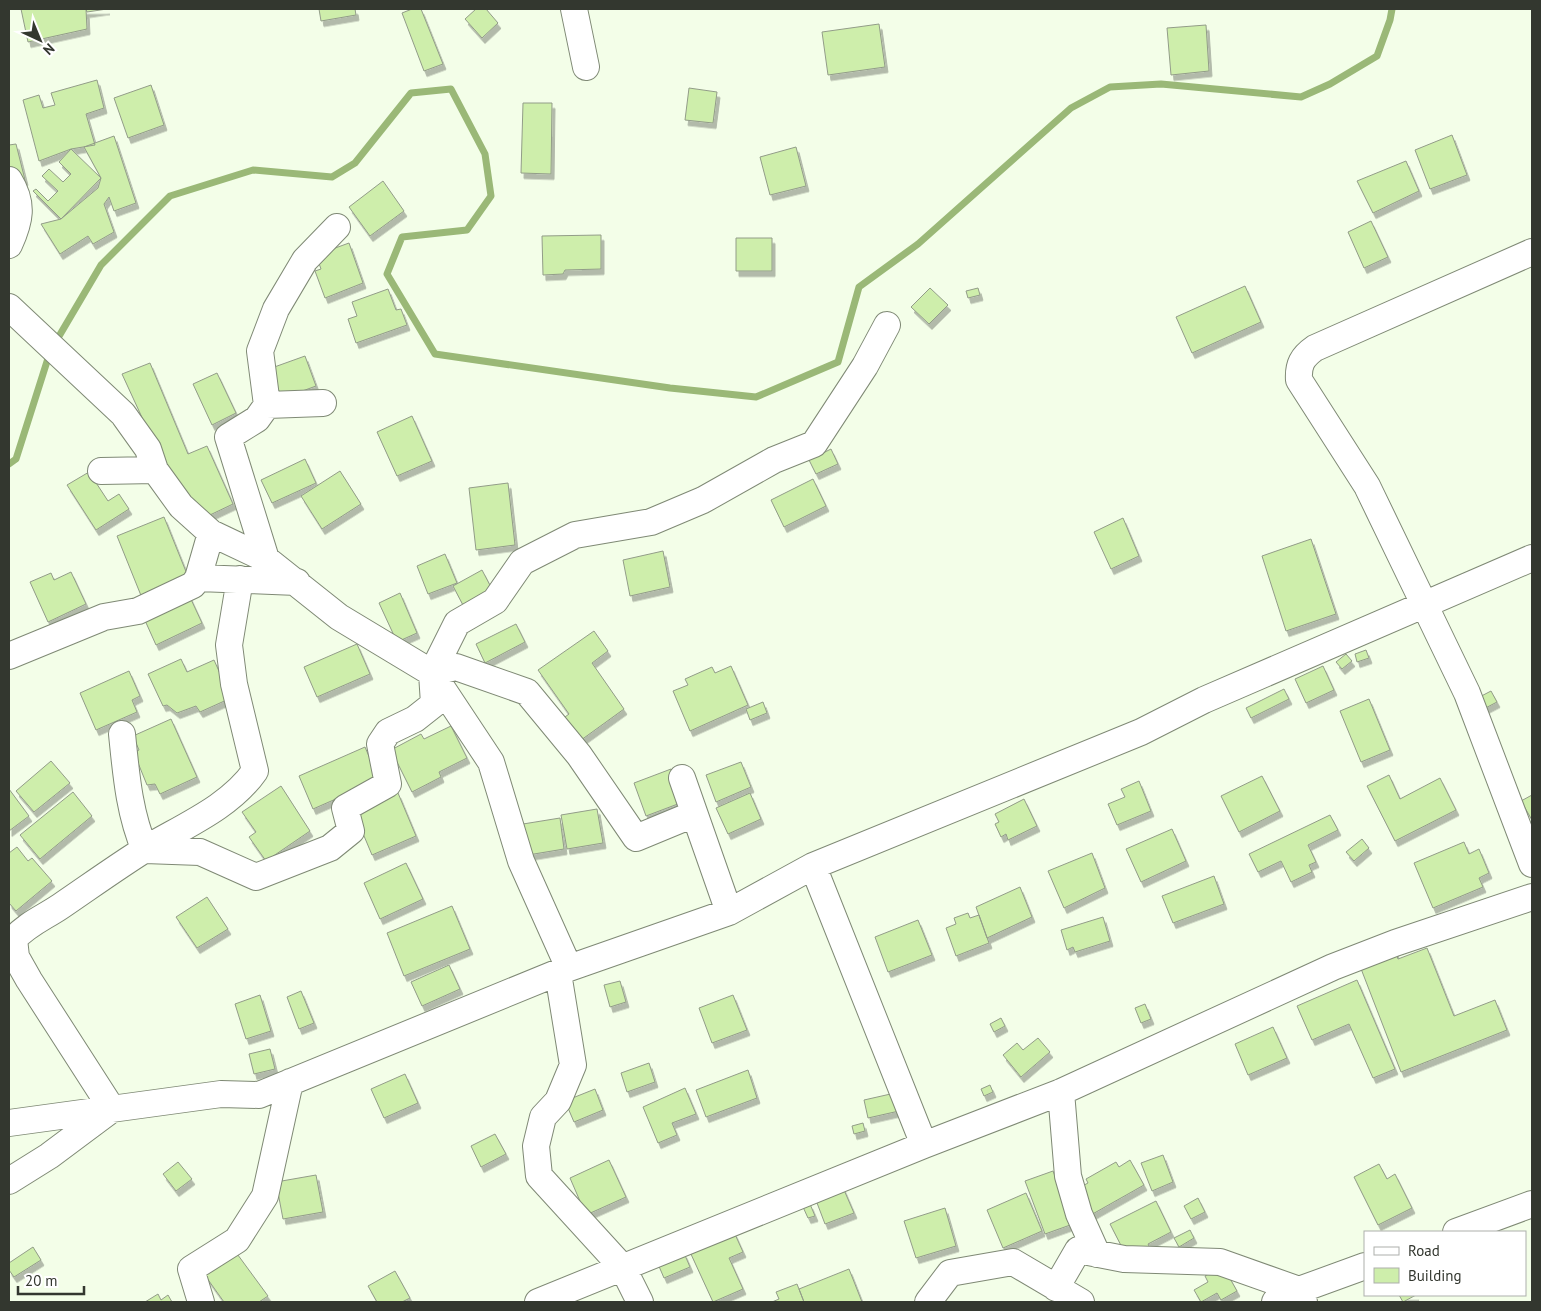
<svg xmlns="http://www.w3.org/2000/svg" width="1541" height="1311" viewBox="0 0 1541 1311" font-family="'PT Sans',sans-serif">
  <style>
    .lines { fill: none; stroke-linecap: round; stroke-linejoin: round }
    .stream { stroke: #9ab877; stroke-width: 7 }
    .building { fill: #ceeeab; stroke: #929c88; filter: url(#shadow) }
    .minor-casing { stroke: #7f8975; stroke-width: 28 }
    .minor { stroke: #fff; stroke-width: 26 }
  </style>
  <defs>
    <filter id="shadow"><feDropShadow dx="3" dy="5.5" stdDeviation="0" flood-color="#0004"/></filter>
  </defs>
  <rect width="100%" height="100%" fill="#f3fee8"/>
  <g class="lines">
    <path class="stream" d="M55 343 101 265 170 196 253 170 332 177 355 163 411 93 451 89 485 154 491 196 467 230 402 237 387 274 435 354 670 388 756 397 838 362 859 287 918 244 1071 108 1110 87 1161 84 1301 97 1330 84 1377 56 1390 20 1392 9
      M9 464 16 459 50 352"/>
  </g>
  <path class="building" d="M21 9H86L87 29 28 42Z
    M86 9H107L87 12Z
    M319 9H355L356 15 321 21Z
    M412 9H421L443 64 424 71 402 13Z
    M476 9H486L498 23 482 38 465 19Z
    M879 24 885 67 828 75 822 32Z
    M1206 25 1209 71 1171 75 1167 28Z
    M97 80 104 108 86 114 95 145 71 149 39 161 23 100 39 95 43 108 55 105 51 93Z
    M151 85 164 125 128 138 114 98Z
    M689 88 717 92 713 123 685 120Z
    M523 103H552L551 174 521 173Z
    M1452 135 1467 175 1430 189 1415 150Z
    M114 136 136 203 114 211 109 197 104 204 114 232 93 244 88 236 60 254 41 224 61 219 98 188 101 178 84 147Z
    M16 144 25 180 9 184V145Z
    M796 147 806 186 770 195 760 157Z
    M71 149 101 178 61 219 33 191 36 189 48 201 58 191 42 176 49 169 63 182 71 174 59 162Z
    M1406 161 1419 191 1373 213 1357 181Z
    M383 181 404 211 370 236 349 207Z
    M1371 221 1388 257 1364 268 1348 232Z
    M601 235V269L565 270 563 274 543 275 542 236Z
    M736 238H772V271H736Z
    M349 243 363 283 325 298 315 271 321 269 316 255Z
    M1245 286 1261 322 1192 353 1176 317Z
    M930 288 948 305 929 324 911 307Z
    M978 288 980 295 968 298 966 291Z
    M388 289 396 310 401 309 407 325 356 343 348 319 357 316 352 302Z
    M305 356 316 386 278 400 266 370Z
    M150 363 188 454 207 446 233 504 191 524 122 374Z
    M217 373 236 413 212 425 193 384Z
    M412 416 432 461 397 476 377 432Z
    M831 449 838 464 816 474 809 460Z
    M305 459 316 483 272 503 261 480Z
    M340 471 361 504 322 529 301 496Z
    M89 472 108 501 119 494 129 509 96 530 67 485Z
    M813 479 826 506 784 527 771 500Z
    M508 483 515 545 476 550 469 488Z
    M164 517 189 579 142 598 117 536Z
    M1123 518 1139 556 1111 569 1094 532Z
    M1311 539 1336 614 1286 631 1262 556Z
    M663 551 670 587 630 596 623 560Z
    M445 554 457 583 428 594 417 566Z
    M482 570 493 591 464 607 453 586Z
    M71 572 86 604 48 622 30 582 51 573 54 580Z
    M400 593 417 633 397 642 379 603Z
    M189 595 202 623 156 645 143 616Z
    M516 624 525 642 485 663 476 644Z
    M594 631 608 651 592 663 624 709 577 743 561 720 569 714 538 670Z
    M357 644 370 674 317 697 304 667Z
    M1366 650 1369 658 1357 662 1355 654Z
    M1346 654 1352 661 1342 669 1336 662Z
    M181 659 187 672 214 660 231 698 200 712 196 706 177 713 167 705 163 706 148 674Z
    M731 666 748 705 690 731 673 691 688 685 685 679 712 667 715 673Z
    M1323 666 1334 690 1306 703 1295 679Z
    M129 671 140 696 132 700 137 712 96 730 80 693Z
    M1284 689 1289 699 1251 718 1246 708Z
    M1491 691 1497 702 1474 714 1468 703Z
    M1369 699 1390 750 1361 762 1340 711Z
    M763 702 767 713 750 720 746 709Z
    M171 719 197 777 160 794 155 784 147 785 134 753 139 750 133 736Z
    M451 726 467 758 439 772 441 777 412 792 391 750 421 734 424 739Z
    M365 747 379 780 313 809 299 776Z
    M51 761 70 783 34 812 16 791Z
    M741 762 751 787 716 802 706 775Z
    M671 769 683 802 646 816 634 783Z
    M1389 775 1400 799 1440 778 1456 810 1395 841 1367 786Z
    M1262 776 1280 811 1239 832 1221 796Z
    M1139 781 1151 811 1117 825 1108 804 1125 797 1121 789Z
    M281 786 310 831 266 861 249 837 256 832 242 812Z
    M9 789 29 816 9 831Z
    M73 792 92 816 40 859 20 835Z
    M398 793 416 836 372 855 354 812Z
    M750 793 761 819 728 834 716 808Z
    M1532 795V820L1521 801Z
    M1024 799 1037 826 1008 840 1006 834 1001 837 995 824 999 822 995 814Z
    M597 809 603 843 567 849 561 815Z
    M1330 815 1338 830 1308 845 1316 862 1309 865 1312 872 1291 882 1281 861 1258 872 1249 854Z
    M560 818 564 849 528 855 523 824Z
    M1172 829 1186 861 1141 882 1126 849Z
    M1362 839 1369 848 1354 861 1346 852Z
    M1464 842 1469 854 1479 849 1489 873 1479 878 1483 887 1433 908 1414 863Z
    M17 847 28 861 32 858 52 881 16 911 9 903V853Z
    M1092 853 1105 888 1064 908 1048 871Z
    M406 863 423 899 380 919 364 883Z
    M1214 876 1224 904 1173 923 1162 896Z
    M1020 887 1032 917 987 938 976 907Z
    M207 897 228 929 197 948 176 917Z
    M452 906 470 949 404 976 387 933Z
    M968 913 970 918 979 915 989 943 956 956 946 928 956 924 954 918Z
    M1103 917 1110 941 1075 952 1073 947 1067 950 1061 930Z
    M918 920 932 955 888 972 875 937Z
    M1394 947 1398 959 1427 948 1454 1016 1495 1000 1507 1030 1401 1072 1358 961Z
    M449 965 460 989 422 1006 411 982Z
    M1357 980 1395 1069 1373 1078 1349 1024 1312 1040 1297 1006Z
    M620 981 626 1002 610 1007 604 985Z
    M301 991 314 1023 299 1029 287 997Z
    M260 995 271 1031 246 1039 235 1004Z
    M733 995 747 1030 712 1043 699 1008Z
    M1145 1004 1151 1019 1141 1023 1135 1008Z
    M1001 1018 1005 1026 994 1032 990 1024Z
    M1273 1027 1287 1058 1248 1075 1235 1044Z
    M1038 1038 1050 1052 1021 1077 1003 1055 1017 1043 1023 1050Z
    M270 1049 275 1069 254 1074 249 1054Z
    M649 1063 655 1082 627 1092 621 1073Z
    M748 1070 757 1098 706 1117 696 1090Z
    M405 1074 418 1103 384 1118 371 1089Z
    M990 1085 993 1092 984 1096 981 1089Z
    M685 1088 696 1114 672 1123 677 1135 658 1143 643 1107Z
    M595 1089 603 1110 574 1122 565 1101Z
    M895 1093 899 1111 868 1118 864 1100Z
    M863 1123 865 1131 854 1134 852 1126Z
    M495 1134 506 1154 481 1167 471 1146Z
    M1163 1155 1173 1182 1152 1191 1141 1163Z
    M609 1160 626 1197 586 1215 570 1178Z
    M1130 1160 1144 1185 1089 1216 1075 1190 1088 1183 1086 1179 1116 1162 1119 1167Z
    M178 1162 192 1179 176 1191 163 1174Z
    M1379 1164 1387 1179 1395 1174 1412 1208 1378 1225 1354 1177Z
    M1053 1171 1073 1224 1045 1234 1025 1181Z
    M316 1175 323 1212 283 1219 276 1182Z
    M841 1183 854 1213 825 1224 814 1195Z
    M1026 1193 1042 1231 1003 1248 987 1210Z
    M1198 1198 1205 1212 1191 1219 1184 1206Z
    M1156 1201 1171 1232 1148 1244 1150 1248 1128 1259 1110 1224Z
    M810 1204 815 1216 808 1218 803 1207Z
    M945 1208 956 1246 916 1258 904 1221Z
    M1190 1230 1194 1238 1179 1247 1174 1238Z
    M734 1232 743 1252 729 1258 743 1289 713 1302 690 1252Z
    M33 1247 41 1260 14 1277 9 1270V1263Z
    M235 1251 268 1296 259 1302H224L204 1274Z
    M684 1253 690 1267 664 1278 658 1264Z
    M1223 1266 1237 1291 1221 1300 1217 1293 1201 1302 1194 1290 1208 1282 1205 1276Z
    M849 1269 862 1302H804L799 1289Z
    M395 1271 410 1298 402 1302H377L368 1286Z
    M797 1284 804 1302H772L779 1299 776 1292Z
    M158 1294 161 1300 168 1295 172 1302H145Z
    M1399 1295H1416L1403 1302Z"/>
  <g class="lines">
    <defs>
      <path id="minor" d="M574 9 586 67
        M9 180C24 204 20 221 9 245
        M1532 252 1315 348C1302 357 1298 365 1299 380L1367 486 1425 606 1467 693 1532 864
        M9 307 123 414 148 449 155 470 181 506 211 533 266 559 339 617 432 673 491 762 521 861 569 968
        M267 405 323 403
        M101 471 155 470
        M266 559 228 437 257 419 267 405 260 351 276 309 305 260 337 227
        M198 578 297 582
        M9 656 104 617 138 611 193 585 198 578 211 533
        M432 673 456 667 527 692 579 755 636 838 694 814
        M122 734C126 773 129 813 145 850L200 852 256 877 330 848 351 831 345 808 388 784 380 744 388 732 415 719 434 704 432 673 457 623 495 601 522 562 575 535 651 522 703 500 774 460 814 444 865 366 887 325
        M682 778 729 912
        M813 866 924 1145
        M558 973 573 1065 558 1101 543 1117 536 1146 539 1176 623 1268 640 1302
        M1061 1092 1068 1176 1079 1214 1097 1254
        M9 1123 221 1094 259 1095 569 968 729 912 813 866 1141 732 1204 700 1532 558
        M9 1181 49 1156 112 1109 29 980 16 957 14 939C27 924 45 917 61 906 89 887 118 866 147 848 184 826 230 807 255 771L234 684 229 645 240 579
        M1456 1232 1532 1204
        M1056 1288 1078 1250 1124 1259 1220 1262 1299 1290 1304 1302
        M201 1302 191 1269 237 1240 265 1196 290 1082
        M538 1302 924 1145 1061 1092 1333 967 1395 943 1532 897
        M928 1302 950 1273 1013 1262 1081 1302
        M1275 1302 1299 1290 1365 1266"/>
    </defs>
    <use href="#minor" class="minor-casing"/>
    <use href="#minor" class="minor"/>
  </g>
  <rect width="1541" height="1311" fill="none" stroke="#33372f" stroke-width="20"/>
  <rect x="1364" y="1231" width="162" height="65" fill="#ffffff" stroke="#adafac"/>
  <rect x="1374" y="1247" width="25" height="8" fill="#ffffff" stroke="#adafac"/>
  <text x="1408" y="1256" font-size="15" fill="#33372f">Road</text>
  <rect x="1374" y="1268" width="25" height="15" fill="#ceeeab" stroke="#adafac"/>
  <text x="1408" y="1281" font-size="15" fill="#33372f">Building</text>
  <g transform="translate(40 40) rotate(136)" stroke="#ffffff" stroke-width="4" paint-order="stroke">
  <path d="M0-4L9 19L0 12L-9 19Z" fill="#33372f"/>
  <text y="-8" font-size="14" font-weight="bold" text-anchor="middle" fill="#33372f">N</text>
  </g>
  <path d="M18 1286v8h66v-8" fill="none" stroke="#33372f" stroke-width="2.5"/>
  <text x="25" y="1286" font-size="15" fill="#33372f" stroke="#ffffff" stroke-width="4" paint-order="stroke">20 m</text>
</svg>
